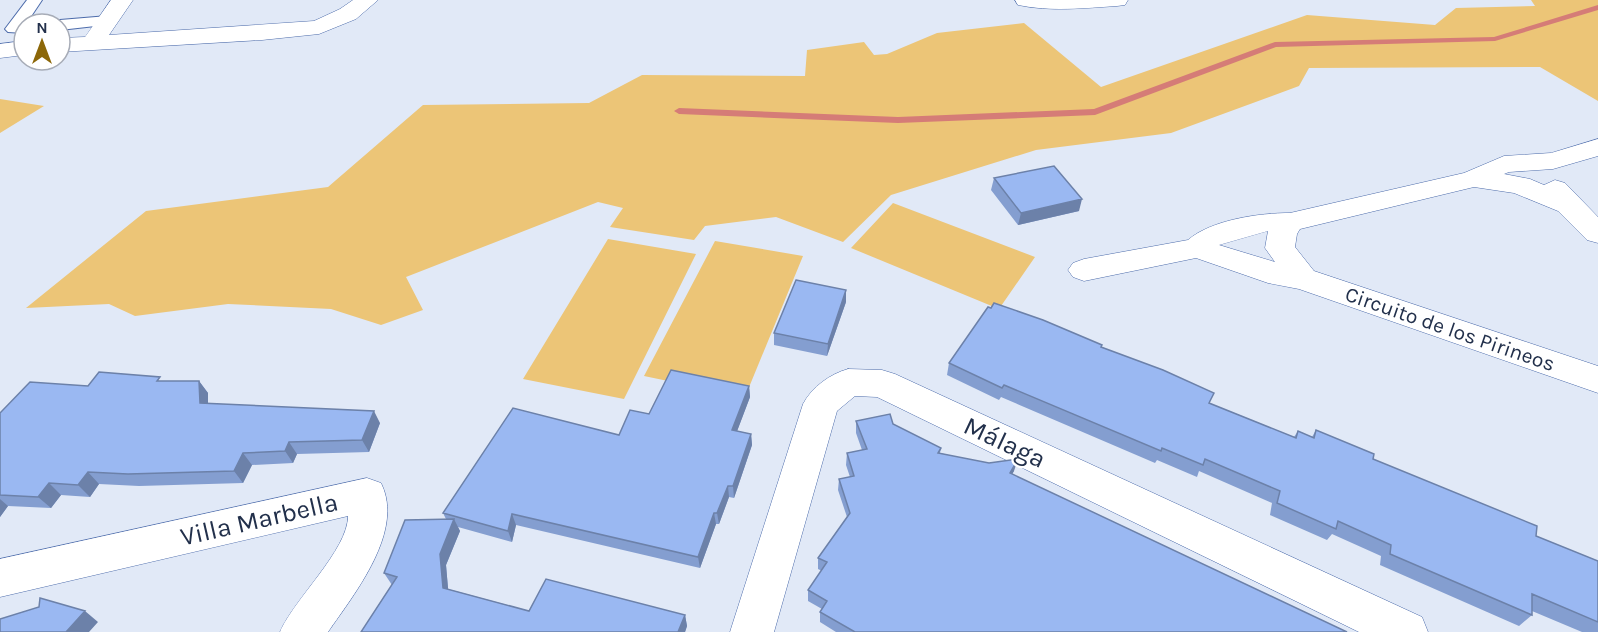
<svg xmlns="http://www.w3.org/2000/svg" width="1598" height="632" viewBox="0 0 1598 632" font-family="Karla,sans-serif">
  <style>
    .green { fill: #ecc577 }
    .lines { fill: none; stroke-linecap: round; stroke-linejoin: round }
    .stream { fill: #d57c77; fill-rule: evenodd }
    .lane-casing { stroke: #4d6cab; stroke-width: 2 }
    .street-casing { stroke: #4d6cab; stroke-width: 1 }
    .lane { fill: #fff; fill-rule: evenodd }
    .street { fill: #fff; fill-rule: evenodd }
    .wall { fill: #849ed0 }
    .shaded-wall { fill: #6c81a9 }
    .building { fill: #9ab8f2; stroke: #6c81a9; stroke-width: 1.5 }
    .labels { text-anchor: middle; stroke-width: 4.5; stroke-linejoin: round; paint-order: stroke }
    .street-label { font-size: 21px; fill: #22304b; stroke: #fff }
    .near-street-label { font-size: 26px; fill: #22304b; stroke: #fff }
  </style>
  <rect width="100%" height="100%" fill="#e1e9f7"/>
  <path class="green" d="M1531 0H1598V101L1540 67 1309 68 1299 86 1171 133 1036 150 891 195 843 242 776 217 705 226 694 240 610 227 623 208 598 202 406 277 423 310 381 325 331 309 228 304 135 316 109 304 26 308 146 211 328 187 423 105 589 103 642 75 805 76 807 50 864 42 874 55 887 54 937 33 1024 23 1101 87 1307 15 1435 25 1456 8 1535 6Z
    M0 99 44 106 0 133Z
    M893 203 1035 257 999 309 851 248Z
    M608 239 696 254 624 399 523 379Z
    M715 241 803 256 745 397 644 376Z"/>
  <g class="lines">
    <path class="stream" d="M1598 5V10L1495 41 1276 47 1095 115 898 123 679 114 674 111 679 108 898 117 1094 109 1275 42 1494 37Z"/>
    <defs>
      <path id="lane" d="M27 0H42L26 24H24V33L8 32 5 29Z
        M108 16 113 18 116 21 113 24 60 30V24H53L60 20Z"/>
      <path id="street" d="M111 0H133L109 35 314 21 340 9 353 0H378L356 19 319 34 262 40 60 52V38L85 37Z
        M1015 0H1128L1125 5 1117 6C1085 8 1050 12 1018 5Z
        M24 41V55L0 58V44Z
        M1598 139V156L1553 169 1509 172 1504 174 1530 179 1544 185 1555 180 1565 183 1598 217V243L1587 240 1558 211 1514 193 1474 187 1300 229 1297 234 1295 247 1314 271 1598 366V393L1299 289 1268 283 1196 258 1084 281 1073 277 1068 270 1073 263 1084 259 1188 240C1211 220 1259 213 1290 213L1464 173 1504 156 1551 153ZM1268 231 1265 248 1275 262 1219 245Z
        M848 369 882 370 895 374 1422 617 1428 632H1359L877 397 855 396 837 411 774 632H730L803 404C812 387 830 374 848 369Z
        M367 478 381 483C405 531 355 593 328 632H280C294 599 348 550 348 516L0 597V559Z"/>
    </defs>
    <use href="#lane" class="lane-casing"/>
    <use href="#street" class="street-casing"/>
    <use href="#lane" class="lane"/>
    <use href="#street" class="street"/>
  </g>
  <path class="wall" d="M994 178 1079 211 1018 225 991 190Z
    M846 302 827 356 774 345V333Z
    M1102 347 1209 403 1294 437 1298 431 1312 437 1316 430 1373 459 1536 536 1598 561V632H1582L1532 611V615L1519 626 1380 565 1381 556 1332 534 1327 540 1270 515 1272 503 1199 471 1197 477 1157 460 1155 463 1001 397 999 400 947 375 949 363Z
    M163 381H199L208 393V403L380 423 369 452 297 454 293 463 252 465 243 483 139 486 99 484 90 497 61 495 51 508 8 506 0 517V413L88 386Z
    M749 386 750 397 737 431 751 434 752 445 734 498 729 497 719 524H716L700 568 516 525 512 542 458 527 460 531 446 565 448 589 529 611 685 615 687 626 685 632H361L392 585 384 573 446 519 443 513 619 435 649 414Z
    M856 421 893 424 941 448 940 453 1014 471 1012 474 1347 632H836L820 622V612L822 609 808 601V590L822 571 818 569V558L847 517 838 490 839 479 850 477 846 465 847 453 862 450 856 433Z"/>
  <path class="shaded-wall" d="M1082 199 1079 211 1018 225 1021 213Z
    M846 290V302L827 356 828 344Z
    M199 381 208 393V415L200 403Z
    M749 386 750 397 733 442 732 430Z
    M374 411 380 423 369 452 362 440Z
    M751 434 752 445 734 498 733 486Z
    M289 442 297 454 293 463 285 451Z
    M243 453 252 465 243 483 234 471Z
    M1018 459 1014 471 1006 485 1010 473Z
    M88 472 99 484 90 497 78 485Z
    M49 483 61 495 51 508 38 497Z
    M728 486 729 497 719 524 717 513Z
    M0 499 8 506 0 517Z
    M714 513 716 524 700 568 698 557Z
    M512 514 516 525 512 542 508 531Z
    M454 519 460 531 446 565 449 599 443 588 440 554Z
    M85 611 98 622 89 632H66Z
    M685 615 687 626 685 632H678Z"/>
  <path class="building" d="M1054 166 1082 199 1021 213 994 178Z
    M796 280 846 290 828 344 774 333Z
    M994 303 1043 320 1102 345 1101 347 1163 370 1214 393 1209 403 1296 438 1298 431 1314 438 1316 430 1374 454 1373 459 1537 526 1536 536 1598 561V622L1532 594V615L1390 554 1391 545 1338 521 1336 529 1277 503 1280 491 1205 459 1203 465 1162 448 1161 451 1004 385 1002 388 949 363 988 307 991 308Z
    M671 370 749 386 732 430 751 434 733 486H728L717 513H714L698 557 512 514 508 531 443 513 513 408 619 435 630 410 649 414Z
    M99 372 160 377 157 381H199L200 403 374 411 362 440 289 442 285 451 243 453 234 471 128 474 88 472 78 485 49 483 38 497 0 495V413L30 382 88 386Z
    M890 414 893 424 941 448 938 453 989 463 1018 459 1010 473 1347 632H855L820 612 827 601 808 590 827 562 818 558 850 513 839 479 854 476 847 453 867 449 856 421Z
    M454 519 440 554 443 588 529 611 546 579 685 615 678 632H361L397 577 384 573 405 520Z
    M40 598 85 611 66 632H0V619L39 607Z"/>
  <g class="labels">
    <g class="street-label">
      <text transform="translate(1450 329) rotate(19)" y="7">Circuito de los Pirineos</text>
    </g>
    <g class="near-street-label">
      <text transform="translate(1005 442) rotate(25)" y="9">Málaga</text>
      <text transform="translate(259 519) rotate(-13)" y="9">Villa Marbella</text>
    </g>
  </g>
  <g transform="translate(42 42)"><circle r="28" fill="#ffffff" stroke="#a7acb7" stroke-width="1.5"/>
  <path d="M0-4.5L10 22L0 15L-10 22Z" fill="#8c6708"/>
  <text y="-9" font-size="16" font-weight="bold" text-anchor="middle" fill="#22304b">N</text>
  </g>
</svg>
